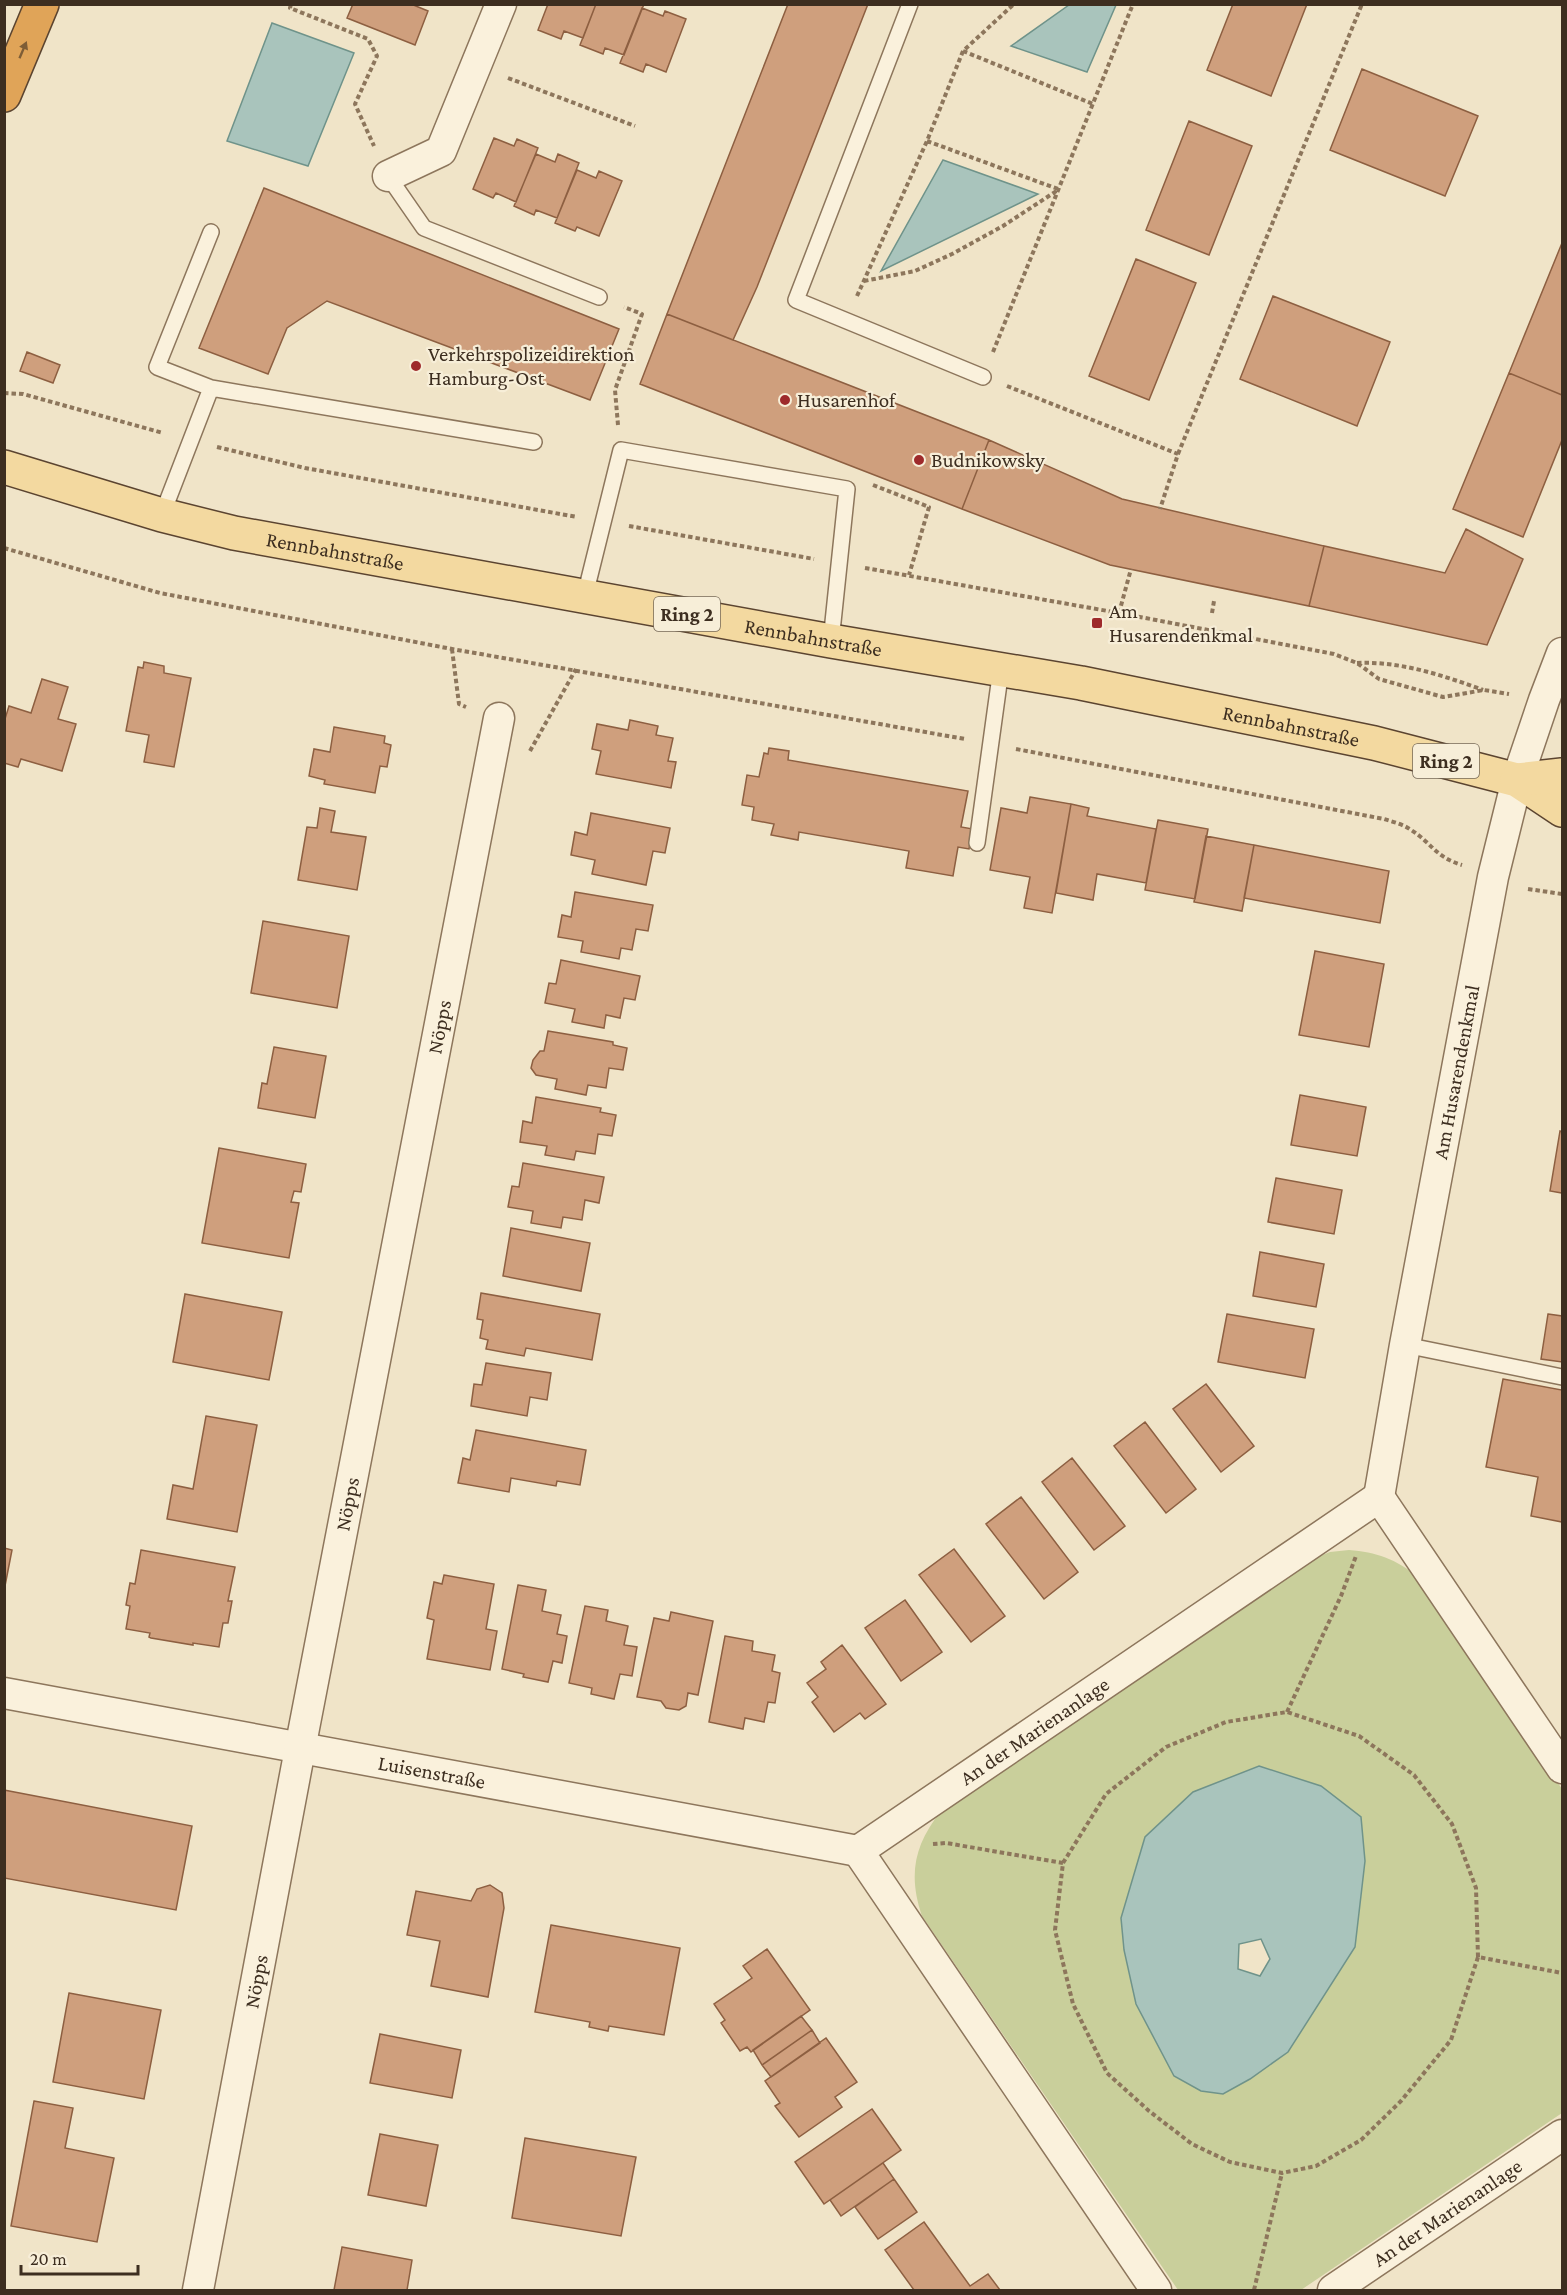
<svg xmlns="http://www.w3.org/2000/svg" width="1567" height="2295" viewBox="0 0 1567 2295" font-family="'Crimson Pro',serif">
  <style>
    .green { fill: #c9cf9b; fill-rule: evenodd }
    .water { fill: #a9c4bc; stroke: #6f938a; stroke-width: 1.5; fill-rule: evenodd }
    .building { fill: #cf9f7d; stroke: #8d5f41; stroke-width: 1.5 }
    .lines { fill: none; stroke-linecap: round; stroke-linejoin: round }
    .service-casing { stroke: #8d765c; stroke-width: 18 }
    .minor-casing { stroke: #8d765c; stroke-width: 33 }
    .primary-casing { stroke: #5b4430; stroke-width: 36 }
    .motorway-casing { stroke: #5b4430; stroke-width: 36 }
    .path { stroke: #8d765c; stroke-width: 4; stroke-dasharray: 4.5 3; stroke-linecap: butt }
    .service { stroke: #faf1dc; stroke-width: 15 }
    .minor { stroke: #faf1dc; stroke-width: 30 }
    .primary { stroke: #f3d9a0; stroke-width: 33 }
    .motorway { stroke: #e0a458; stroke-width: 33 }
    .oneway { fill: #7e5d36 }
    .poi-dot { fill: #9e2a2b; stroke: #f7eed8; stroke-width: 2 }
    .labels { text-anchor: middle; stroke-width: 4.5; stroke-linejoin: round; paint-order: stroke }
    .shield { fill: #f7eed8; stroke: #756857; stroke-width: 1.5 }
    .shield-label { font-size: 20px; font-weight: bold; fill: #3d2e20 }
    .poi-label { font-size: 21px; fill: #3d2e20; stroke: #f7eed8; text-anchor: start }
    .street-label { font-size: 21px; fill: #3d2e20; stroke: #f7eed8 }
  </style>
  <rect width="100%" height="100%" fill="#f0e4c8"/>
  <path class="green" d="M1349 1550C1376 1552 1396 1559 1418 1577L1562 1789V2113L1301 2290H1178L922 1916C908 1875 914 1845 941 1811L1312 1559 1330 1552ZM1193 1792 1360 1817 1365 1861 1355 1947 1288 2052 1250 2079 1223 2094 1201 2091Z"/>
  <path class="water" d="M1069 5H1116L1087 72 1011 46Z
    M272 23 354 53 308 166 227 141Z
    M943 160 1038 194 881 271Z
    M1259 1766 1321 1786 1361 1817 1365 1861 1355 1947 1288 2052 1250 2079 1223 2094 1201 2091 1174 2076 1136 2004 1124 1950 1121 1918 1145 1837 1193 1792ZM1261 1939 1270 1959 1260 1976 1238 1969 1239 1944Z"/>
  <path class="building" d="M353 4H411L428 11 415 45 347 18Z
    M548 4H596L583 38 564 31 561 39 538 30Z
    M596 4H644L624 55 605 48 603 54 580 45Z
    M788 4H868L757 287 733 340 667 314Z
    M1233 4H1307L1271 96 1207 70Z
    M642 8 663 16 665 11 686 19 666 72 646 64 643 72 620 63Z
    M1362 69 1478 116 1445 196 1330 150Z
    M1189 121 1252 146 1209 255 1146 230Z
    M494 138 514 146 517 139 538 148 516 202 496 193 493 198 473 189Z
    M536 154 555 162 558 154 579 163 557 218 536 210 534 215 514 206Z
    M577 170 596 178 599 171 622 181 599 236 577 227 575 231 555 223Z
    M264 188 619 329 590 400 327 301 287 328 268 374 199 348Z
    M1562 243V395L1509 373Z
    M1136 259 1196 283 1149 400 1089 376Z
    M1273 296 1390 342 1357 426 1240 379Z
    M667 314 989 440 962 509 640 384Z
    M27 352 60 365 53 383 20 371Z
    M1509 373 1562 395V440L1523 537 1453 509Z
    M989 440 1122 499 1324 546 1309 606 1110 565 962 509Z
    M1466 529 1523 559 1487 645 1309 606 1324 546 1445 573Z
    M144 662 164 666V673L191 678 174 767 144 762 149 735 126 731 138 667 143 668Z
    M42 679 68 687 58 719 76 724 62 771 21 759 18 767 4 763V722L9 706 31 713Z
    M630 720 658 726 656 735 673 738 668 761 676 762 671 788 596 774 601 751 592 749 597 724 628 730Z
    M334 727 385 736 384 743 391 745 387 767 380 766 375 793 324 784 325 780 309 776 314 749 330 752Z
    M769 748 789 751 788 760 968 791 961 827 973 829 969 849 958 847 953 876 906 868 909 851 799 832 798 840 771 835 774 824 752 820 754 807 742 805 747 775 759 777 764 753 768 754Z
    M1030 797 1071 804 1052 913 1024 908 1030 877 990 870 1001 808 1027 813Z
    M1071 804 1089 808 1087 816 1156 829 1146 883 1097 874 1093 900 1056 893Z
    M320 808 335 811 331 832 366 837 357 890 298 880 307 827 317 828Z
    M591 813 670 828 665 853 653 851 646 885 592 874 595 860 571 855 575 832 587 835Z
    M1158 820 1208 829 1195 899 1145 890Z
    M1206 836 1254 845 1242 911 1194 902Z
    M1254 845 1389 871 1380 923 1244 898Z
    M575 892 653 905 648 931 636 929 632 950 621 948 619 959 581 952 583 941 558 937 562 915 571 917Z
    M263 921 349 936 337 1008 251 993Z
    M1315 951 1384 964 1369 1047 1299 1035Z
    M561 960 640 976 635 1000 624 998 620 1018 606 1015 604 1028 572 1022 575 1009 545 1003 549 983 556 984Z
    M548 1031 613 1042V1045L627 1048 623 1070 609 1068 606 1088 588 1085 586 1095 555 1089 557 1079 536 1075 531 1068 533 1060 540 1051H544Z
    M274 1047 326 1056 315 1118 258 1108 262 1083 267 1084Z
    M1300 1095 1366 1107 1357 1156 1291 1145Z
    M536 1097 601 1108 600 1112 616 1115 612 1136 598 1134 595 1154 576 1151 574 1160 545 1155 547 1146 520 1142 523 1121 532 1123Z
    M1560 1131 1562 1132V1193L1550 1191Z
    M219 1148 306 1164 301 1192 294 1191 291 1202 299 1203 289 1258 202 1243Z
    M523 1163 604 1177 599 1203 585 1200 582 1220 563 1217 561 1228 531 1223 533 1211 508 1207 512 1186 519 1187Z
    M1276 1178 1342 1190 1334 1234 1268 1222Z
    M511 1228 590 1243 581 1291 503 1276Z
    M1260 1252 1324 1264 1316 1307 1253 1296Z
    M481 1293 600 1314 592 1360 526 1348 524 1356 486 1349 488 1340 480 1338 483 1320 477 1319Z
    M185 1294 282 1312 269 1380 173 1362Z
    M1227 1314 1314 1329 1305 1378 1218 1362Z
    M1548 1314 1562 1316V1362L1541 1359Z
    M486 1363 551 1373 547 1400 530 1397 527 1416 471 1406 474 1384 482 1385Z
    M1503 1379 1562 1390V1522L1531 1516 1538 1477 1486 1467Z
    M1206 1384 1254 1446 1221 1472 1173 1409Z
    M206 1416 257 1425 237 1532 167 1519 173 1485 193 1489Z
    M1145 1422 1196 1489 1166 1513 1114 1446Z
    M476 1430 586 1450 580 1485 557 1481 556 1486 511 1478 509 1492 458 1483 463 1458 470 1460Z
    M1072 1458 1125 1526 1094 1550 1042 1482Z
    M1021 1497 1078 1572 1044 1599 986 1524Z
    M4 1548 12 1550 4 1591Z
    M954 1549 1005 1616 971 1642 919 1575Z
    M141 1550 235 1567 228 1601H232L228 1623H223L219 1647 193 1643V1645L151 1638 149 1637 150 1633 126 1629 130 1606 126 1605 130 1583 135 1584Z
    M444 1575 494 1584 486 1629 497 1631 490 1670 427 1659 434 1620 427 1618 434 1582 442 1584Z
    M518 1585 546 1590 542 1611 561 1615 557 1634 567 1636 562 1663 553 1661 548 1682 523 1677 524 1674 502 1669Z
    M905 1600 942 1652 901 1681 865 1628Z
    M585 1606 608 1610 606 1621 628 1626 624 1645 637 1647 632 1676 620 1674 614 1699 591 1694 592 1688 569 1683Z
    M671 1612 713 1621 698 1695 688 1693 686 1706 679 1710 666 1708 661 1701 637 1697 654 1618 669 1621Z
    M725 1636 753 1641 752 1651 775 1655 772 1671 780 1673 775 1703 768 1702 764 1722 745 1718 743 1729 709 1722Z
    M842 1645 886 1704 865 1719 860 1713 834 1732 812 1702 818 1697 807 1683 826 1669 821 1662Z
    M4 1790 192 1826 176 1910 4 1878Z
    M490 1885 502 1893 504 1908 488 1997 431 1986 440 1941 407 1935 416 1891 471 1901 477 1889Z
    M551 1925 680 1948 664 2035 609 2026 608 2031 589 2027 590 2022 535 2012Z
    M767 1949 810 2010 751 2052 747 2047 740 2051 721 2023 725 2020 714 2004 752 1978 743 1966Z
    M69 1993 161 2010 144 2099 53 2082Z
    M801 2016 812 2030 762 2065 753 2050Z
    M812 2030 820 2043 771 2077 762 2065Z
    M380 2034 461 2050 452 2098 370 2083Z
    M826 2038 857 2082 835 2097 842 2107 799 2137 775 2106 780 2103 765 2081Z
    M34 2101 73 2108 65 2148 114 2158 97 2242 11 2226Z
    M872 2109 901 2150 824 2204 795 2162Z
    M380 2134 438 2145 426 2206 368 2195Z
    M525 2138 636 2157 621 2236 512 2218Z
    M883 2163 894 2179 841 2216 830 2200Z
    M894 2179 917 2212 878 2239 855 2207Z
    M924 2222 970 2286 988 2274 1000 2290H914L885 2250Z
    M342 2247 412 2260 407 2290H334Z"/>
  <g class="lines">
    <defs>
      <path id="service" d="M910 4 796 300 983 377
        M388 176 424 228 599 297
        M211 388 157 367 211 232
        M162 515 211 388 534 442
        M585 595 621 450 847 489 831 641
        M977 843 1001 669
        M1405 1345 1562 1377"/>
      <g id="minor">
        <path d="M388 176 441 151 501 4"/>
        <path id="s1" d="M1379 1497 1405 1345 1493 877 1517 780 1544 700 1562 653"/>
        <path d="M1379 1497 1562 1768"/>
        <path id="s2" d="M4 1693 858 1851"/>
        <path id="s3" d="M198 2290 300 1749 499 718"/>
        <path id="s4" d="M1156 2290 858 1851 1379 1497"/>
        <path id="s5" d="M1333 2290 1562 2135"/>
      </g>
      <g id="primary">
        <path id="s6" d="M4 467 162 515 234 533 831 641 1081 683 1374 743 1517 780 1562 810"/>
        <path d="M1517 780 1562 775"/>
      </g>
      <path id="motorway" d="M4 95 42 4"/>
    </defs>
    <use href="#service" class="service-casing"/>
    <use href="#minor" class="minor-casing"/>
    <use href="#primary" class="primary-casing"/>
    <use href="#motorway" class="motorway-casing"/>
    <path class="path" d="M291 4 290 8 368 39 377 56 355 104 374 146
      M963 51 1093 104
      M508 78 635 126
      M927 141 1058 189
      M864 281 915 271 952 254 1003 226 1058 190
      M857 296 927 141 963 51 1014 4
      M993 352 1133 4
      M1007 386 1178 454 1160 509
      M4 393 23 394 163 433
      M618 425 615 390 642 314 624 307
      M217 447 305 468 577 517
      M1178 454 1362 4
      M873 485 929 507 909 575
      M629 526 814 559
      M4 548 160 593 452 649 965 739
      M865 568 1119 613 1334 654 1357 663 1379 679 1443 697 1484 690 1509 694
      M1119 613 1131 569
      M1212 613 1214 601
      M452 649 459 704 466 707
      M1357 663C1400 661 1442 675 1483 690
      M1016 749 1384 819C1393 822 1403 824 1411 830 1432 843 1435 857 1462 865
      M530 751 576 669
      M1528 889 1562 894
      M1287 1712 1341 1596 1356 1556
      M933 1844 946 1843 1063 1863 1055 1930 1073 2004 1107 2073 1149 2111 1192 2144 1230 2162 1282 2173 1316 2166 1361 2140 1401 2101 1451 2040 1478 1957 1562 1973
      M1063 1863 1106 1794 1166 1747 1226 1722 1287 1712 1359 1736 1414 1775 1452 1824 1476 1888 1478 1957
      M1254 2290 1282 2173"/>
    <use href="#service" class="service"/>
    <use href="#minor" class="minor"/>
    <use href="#primary" class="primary"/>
    <use href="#motorway" class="motorway"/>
  </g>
  <defs><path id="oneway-solid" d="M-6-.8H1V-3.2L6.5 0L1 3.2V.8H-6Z" transform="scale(1.5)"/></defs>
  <use class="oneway" href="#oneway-solid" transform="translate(23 50) rotate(-67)"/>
  <g class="poi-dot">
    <circle cx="416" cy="366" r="6"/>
    <circle cx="785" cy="400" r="6"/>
    <circle cx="919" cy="460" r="6"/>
    <rect x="1091" y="617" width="12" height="12" rx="3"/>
  </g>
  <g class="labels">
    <g class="shield">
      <rect x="654" y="597" width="66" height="34" rx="4.5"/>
      <rect x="1413" y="744" width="66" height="34" rx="4.5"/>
    </g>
    <g class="shield-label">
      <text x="687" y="621">Ring 2</text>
      <text x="1446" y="768">Ring 2</text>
    </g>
    <g class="poi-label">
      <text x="428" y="361">Verkehrspolizeidirektion<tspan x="428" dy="24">Hamburg-Ost</tspan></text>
      <text x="797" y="407">Husarenhof</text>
      <text x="931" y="467">Budnikowsky</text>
      <text x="1109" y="618">Am<tspan x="1109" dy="24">Husarendenkmal</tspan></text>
    </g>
    <g class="street-label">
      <text dy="7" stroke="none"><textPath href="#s6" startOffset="342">Rennbahnstraße</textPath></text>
      <text dy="7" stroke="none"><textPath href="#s6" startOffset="828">Rennbahnstraße</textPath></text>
      <text dy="7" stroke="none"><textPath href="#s6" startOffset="1314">Rennbahnstraße</textPath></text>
      <text dy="7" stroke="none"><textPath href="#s3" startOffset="1286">Nöpps</textPath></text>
      <text dy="7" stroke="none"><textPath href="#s1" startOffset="432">Am Husarendenkmal</textPath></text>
      <text dy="7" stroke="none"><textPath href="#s3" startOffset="800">Nöpps</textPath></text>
      <text dy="7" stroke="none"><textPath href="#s4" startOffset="744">An der Marienanlage</textPath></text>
      <text dy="7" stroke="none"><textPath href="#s2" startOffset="435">Luisenstraße</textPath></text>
      <text dy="7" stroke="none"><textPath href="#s3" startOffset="314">Nöpps</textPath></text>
      <text dy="7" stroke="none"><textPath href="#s5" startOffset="138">An der Marienanlage</textPath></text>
    </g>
  </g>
  <rect width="1567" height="2295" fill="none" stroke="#3d2e20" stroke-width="12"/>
  <path d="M21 2265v9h117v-9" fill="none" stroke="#3d2e20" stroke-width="3"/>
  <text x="30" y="2265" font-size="18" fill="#3d2e20" stroke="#f7eed8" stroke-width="4.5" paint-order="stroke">20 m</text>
</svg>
